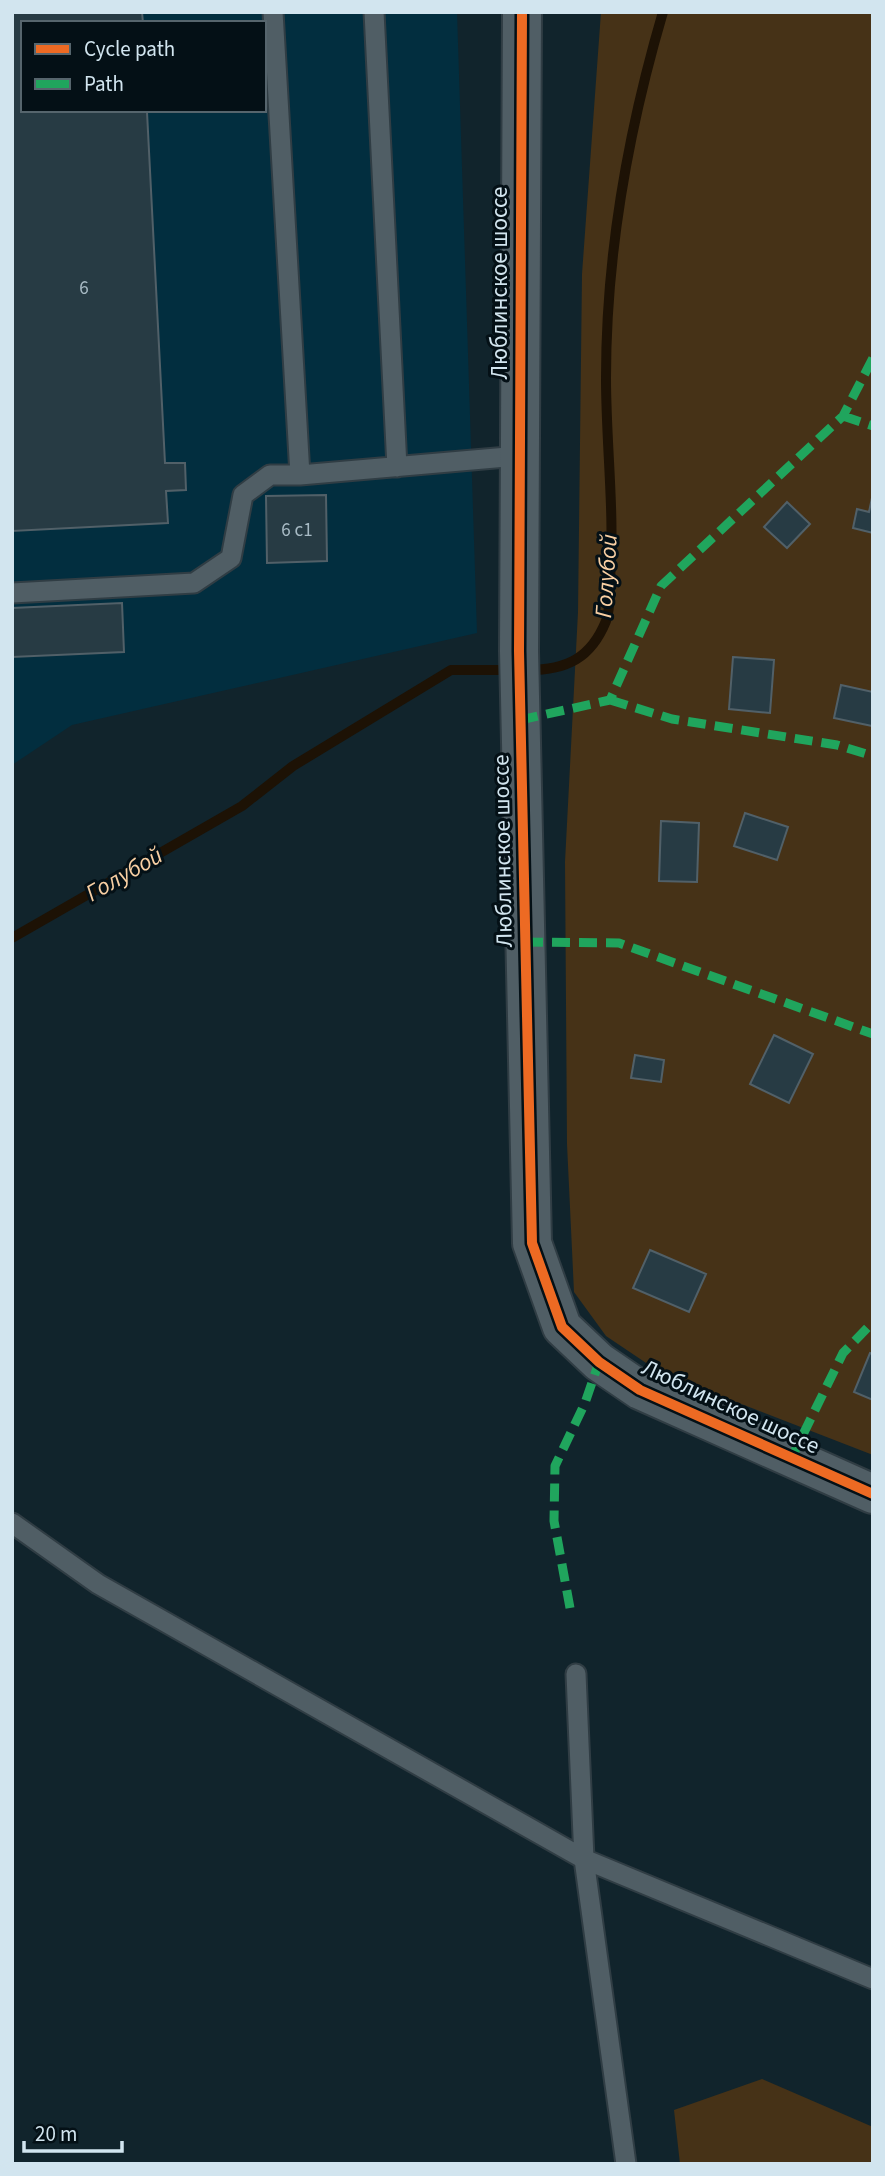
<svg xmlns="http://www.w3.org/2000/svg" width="885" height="2176" viewBox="0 0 885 2176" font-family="'Source Sans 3',sans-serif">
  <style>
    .built { fill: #022e3f; fill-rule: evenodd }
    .green { fill: #463217 }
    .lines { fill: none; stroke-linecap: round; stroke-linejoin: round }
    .stream { stroke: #1d1205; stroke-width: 10 }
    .building { fill: #273b44; stroke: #516068; stroke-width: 2 }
    .service-casing { stroke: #303d44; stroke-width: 23 }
    .tertiary-casing { stroke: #303d44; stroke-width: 42 }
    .service { stroke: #505e65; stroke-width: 19 }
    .tertiary { stroke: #505e65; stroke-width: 38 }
    .quiet { stroke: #20a55d; stroke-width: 9; stroke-dasharray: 18 9; stroke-linecap: butt }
    .cycleway-casing { stroke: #041016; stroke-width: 15 }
    .cycleway { stroke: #ed6a23; stroke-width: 10 }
    .labels { text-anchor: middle; stroke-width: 6; stroke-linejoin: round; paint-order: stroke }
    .number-label { font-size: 19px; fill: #a7bac4 }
    .street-label { font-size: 23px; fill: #d2e5ef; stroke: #041016 }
    .water-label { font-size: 24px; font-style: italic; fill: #f8cfa3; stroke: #041016 }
  </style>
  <rect width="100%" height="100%" fill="#11242c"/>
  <path class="built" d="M12 12H457L477 633 72 725 12 765ZM23 23H264V110H23Z"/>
  <path class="green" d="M601 12H873V1455L661 1373 606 1336 574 1292 567 1144 565 862 578 612 582 274Z
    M762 2079 873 2127V2164H680L674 2110Z"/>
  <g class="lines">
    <path class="stream" d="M528 670C567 670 591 658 606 621 611 609 609 592 610 579 615 512 606 445 606 378 606 254 628 131 663 12
      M12 938 242 806 293 766 451 670H513"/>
  </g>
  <path class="building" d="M12 12H142L143 23H23V110H167L147 112 165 463H185L186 490 166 491 168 523 12 531Z
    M873 493V533L853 528 857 509 869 512Z
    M326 495 327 561 267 563 266 496Z
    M787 502 810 524 787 548 764 527Z
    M122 603 124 652 12 657V608Z
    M733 657 774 660 770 713 729 709Z
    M841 685 873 692 872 726 834 718Z
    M745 813 788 827 777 860 734 846Z
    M661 821 699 823 697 882 659 881Z
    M774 1035 813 1054 789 1103 750 1084Z
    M635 1055 664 1060 661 1082 631 1078Z
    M650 1250 706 1274 689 1312 633 1288Z
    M870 1353 873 1354V1400L854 1392Z"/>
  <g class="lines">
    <defs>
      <path id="service" d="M273 12 300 475 519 456
        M374 12 397 467
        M12 593 194 583 231 558 243 495 270 475H300
        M12 1523 98 1584 584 1859 873 1979
        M576 1674 584 1859 626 2164"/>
      <path id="tertiary" d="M522 12 519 651 532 1243 562 1327 599 1362 640 1390 873 1494"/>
    </defs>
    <use href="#service" class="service-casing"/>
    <use href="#tertiary" class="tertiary-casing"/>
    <use href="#service" class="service"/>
    <use href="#tertiary" class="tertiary"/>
    <path class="quiet" d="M843 416 873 426
      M610 700 672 719 837 745 873 756
      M520 720 610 700 661 586 843 416 873 358
      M525 942 619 943 873 1034
      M791 1459 843 1353 873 1322
      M570 1608 554 1521 555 1466 585 1403 599 1362"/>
    <defs>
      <path id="cycleway" d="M522 12 519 651 532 1243 562 1327 599 1362 640 1390 873 1494"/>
    </defs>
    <use href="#cycleway" class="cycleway-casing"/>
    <use href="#cycleway" class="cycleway"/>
  </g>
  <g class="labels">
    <g class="number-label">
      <text x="84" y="294">6</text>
      <text x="297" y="536">6 с1</text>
    </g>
    <g class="street-label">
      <text transform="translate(499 283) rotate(-90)" y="8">Люблинское шоссе</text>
      <text transform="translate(502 851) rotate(-91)" y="8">Люблинское шоссе</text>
      <text transform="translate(731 1406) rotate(25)" y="8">Люблинское шоссе</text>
    </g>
    <g class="water-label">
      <text transform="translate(606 576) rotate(-86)" y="8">Голубой</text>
      <text transform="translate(124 874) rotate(-30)" y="8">Голубой</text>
    </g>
  </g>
  <rect width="885" height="2176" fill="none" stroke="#d2e5ef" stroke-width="28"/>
  <rect x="21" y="21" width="245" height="91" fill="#041016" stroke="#56656d" stroke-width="2"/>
  <rect x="35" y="44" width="35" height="10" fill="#ed6a23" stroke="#56656d" stroke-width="2"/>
  <text x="84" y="56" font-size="21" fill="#d2e5ef">Cycle path</text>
  <rect x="35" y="79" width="35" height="10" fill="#20a55d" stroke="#56656d" stroke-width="2"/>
  <text x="84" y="91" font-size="21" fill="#d2e5ef">Path</text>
  <path d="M24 2141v10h98v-10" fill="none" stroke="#d2e5ef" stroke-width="3.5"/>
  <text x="35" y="2141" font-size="21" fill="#d2e5ef" stroke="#041016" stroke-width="5" paint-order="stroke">20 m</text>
</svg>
